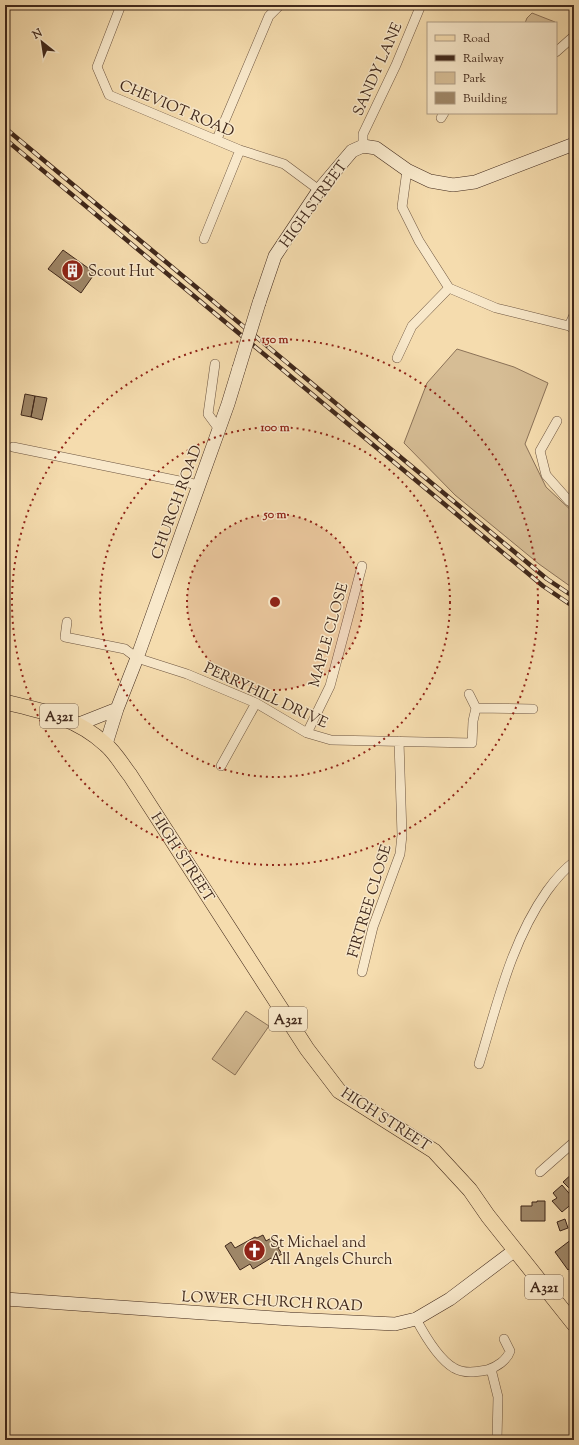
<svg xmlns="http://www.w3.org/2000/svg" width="579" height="1445" viewBox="0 0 579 1445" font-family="'Sorts Mill Goudy',serif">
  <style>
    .green { fill: #d6bd95; stroke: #8b7258 }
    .building { fill: #9e8667; stroke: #40281b }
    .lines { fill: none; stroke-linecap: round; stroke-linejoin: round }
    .street-casing { stroke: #6d5540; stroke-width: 10 }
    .secondary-casing { stroke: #40281b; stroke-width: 14 }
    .primary-casing { stroke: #40281b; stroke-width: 16 }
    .street { stroke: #f8e8ca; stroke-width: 9 }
    .secondary { stroke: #f8e8ca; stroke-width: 13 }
    .primary { stroke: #f5dcae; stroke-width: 15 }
    .rail-casing { stroke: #40281b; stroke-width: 4.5 }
    .rail { stroke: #f8e8ca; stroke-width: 3; stroke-dasharray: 9; stroke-linecap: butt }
    .secondary-bridge-casing { stroke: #40281b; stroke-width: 14; stroke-linecap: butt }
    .secondary-bridge { stroke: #f8e8ca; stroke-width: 13 }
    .ring { fill: none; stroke: #8f2418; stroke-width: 2; stroke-dasharray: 2 4 }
    .labels { text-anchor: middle; stroke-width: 3; stroke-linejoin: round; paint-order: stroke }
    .shield { fill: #f8e8ca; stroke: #776250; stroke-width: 1 }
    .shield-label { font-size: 14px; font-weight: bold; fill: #40281b }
    .street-label { font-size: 15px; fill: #40281b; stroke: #f8e8ca }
    .poi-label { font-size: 15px; fill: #40281b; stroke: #f8e8ca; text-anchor: start }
    .centre { fill: #8f2418; stroke: #f8e8ca; stroke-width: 2 }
    .ring-label { font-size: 12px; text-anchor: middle; font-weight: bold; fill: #8f2418; stroke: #f8e8ca; stroke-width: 3; stroke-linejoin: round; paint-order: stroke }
  </style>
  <rect width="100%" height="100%" fill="#f5dcae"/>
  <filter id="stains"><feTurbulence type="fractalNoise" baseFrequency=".005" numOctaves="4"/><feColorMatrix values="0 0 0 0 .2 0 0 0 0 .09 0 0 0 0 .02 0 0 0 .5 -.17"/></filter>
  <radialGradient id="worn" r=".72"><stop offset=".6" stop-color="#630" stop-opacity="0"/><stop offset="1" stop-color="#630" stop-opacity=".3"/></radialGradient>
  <path class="green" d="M532 13 555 22V23H525L527 18Z
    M457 349 514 367 548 383 525 444 546 487 574 513V589L539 564 455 495 404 443 427 383Z
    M246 1011 269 1026 235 1075 212 1059Z"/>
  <path class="building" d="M63 250 95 273 81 293 48 269Z
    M25 394 35 396 31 417 21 415Z
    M35 396 47 398 42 420 31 417Z
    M574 1172V1185L570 1189 563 1182Z
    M562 1185 574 1199V1202L562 1212 552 1201 557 1198 553 1193Z
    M537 1201H545V1221H521V1206H532V1202H537Z
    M565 1219 568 1228 560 1231 557 1222Z
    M263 1235 266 1241 273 1237 280 1247 278 1248 282 1254 272 1260 271 1258 253 1269 250 1264 240 1270 225 1246 231 1242 235 1248 255 1237 257 1238Z
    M572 1239 574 1242V1266L568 1270 555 1252Z
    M574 1267V1278L569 1271Z"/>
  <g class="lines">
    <defs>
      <path id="street" d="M121 5 97 67 109 95 240 150 284 164 319 190
        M556 52 574 36
        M441 118 444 113
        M217 139 269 16 280 5
        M363 146V134L396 65 421 5
        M407 170 402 207 419 241 449 288 496 308 569 326 574 329
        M204 239 240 150
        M569 326 574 315
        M397 358 412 326 449 288
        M215 364 208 414 219 429
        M557 421 540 451 546 475 569 501 574 504
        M13 447 199 485
        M67 622 65 637 125 649 137 658 187 674 256 703 307 733 331 740 472 743 473 721 476 708 469 694
        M476 708 533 709
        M307 733 330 686 362 566
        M221 766 256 703
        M362 972 373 927 400 854 402 835 399 741
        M479 1064C497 1005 511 942 547 891 555 880 563 870 574 862
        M540 1172 574 1142
        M416 1319C424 1334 438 1359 454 1368 464 1374 476 1372 487 1370 497 1367 507 1360 510 1351L504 1339
        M491 1369 498 1397 497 1440"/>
      <path id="secondary" d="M259 303 275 256 319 190 352 151 363 146 376 148 407 170 430 181 453 185 475 182 574 144
        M79 724 117 709
        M106 744 117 709 137 658 228 404 239 368
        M5 1299 290 1319 395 1324 416 1319 450 1299 515 1250"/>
      <path id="primary" d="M5 702C42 711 76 717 105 744 115 752 122 765 130 775L307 1049 339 1091 434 1151 470 1190 488 1216 574 1324"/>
    </defs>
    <use href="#street" class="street-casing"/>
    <use href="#secondary" class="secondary-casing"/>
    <use href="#primary" class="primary-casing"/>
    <use href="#street" class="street"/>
    <use href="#secondary" class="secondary"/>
    <use href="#primary" class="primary"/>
    <defs>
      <path id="rail" d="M5 128 547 579 574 597
        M5 139 543 586 574 607"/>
    </defs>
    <use href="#rail" class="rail-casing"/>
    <use href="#rail" class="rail"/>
    <defs>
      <path id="secondary-bridge" d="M239 368 259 303"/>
    </defs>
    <use href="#secondary-bridge" class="secondary-bridge-casing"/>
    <use href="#secondary-bridge" class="secondary-bridge"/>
  </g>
  <circle cx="275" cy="602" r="88" fill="#8f2418" fill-opacity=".12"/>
  <g class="ring">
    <circle cx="275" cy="602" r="88"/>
    <circle cx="275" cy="602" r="175"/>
    <circle cx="275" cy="602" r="263"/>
  </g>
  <defs>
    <symbol id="building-disc" viewBox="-11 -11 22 22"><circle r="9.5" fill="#8f2418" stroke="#f8e8ca"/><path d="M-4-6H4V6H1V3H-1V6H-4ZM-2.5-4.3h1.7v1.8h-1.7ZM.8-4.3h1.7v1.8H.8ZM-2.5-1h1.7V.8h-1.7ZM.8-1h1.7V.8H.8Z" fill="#fff"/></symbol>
    <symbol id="church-disc" viewBox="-11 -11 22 22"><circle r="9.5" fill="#8f2418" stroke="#f8e8ca"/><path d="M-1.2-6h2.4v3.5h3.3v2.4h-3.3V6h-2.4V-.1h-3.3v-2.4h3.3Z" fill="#fff"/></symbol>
  </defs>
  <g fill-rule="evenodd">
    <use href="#building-disc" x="60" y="258" width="25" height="25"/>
    <use href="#church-disc" x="242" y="1238" width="25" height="25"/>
  </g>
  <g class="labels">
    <g class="shield">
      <rect x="40" y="704" width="38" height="24" rx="3"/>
      <rect x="269" y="1007" width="38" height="24" rx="3"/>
      <rect x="525" y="1275" width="38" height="24" rx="3"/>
    </g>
    <g class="shield-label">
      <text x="59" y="721">A321</text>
      <text x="288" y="1024">A321</text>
      <text x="544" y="1292">A321</text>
    </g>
    <g class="street-label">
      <text transform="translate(377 69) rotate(-66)" y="5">SANDY LANE</text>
      <text transform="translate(177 108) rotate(23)" y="5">CHEVIOT ROAD</text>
      <text transform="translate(313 204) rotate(-54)" y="5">HIGH STREET</text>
      <text transform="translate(176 502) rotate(-70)" y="5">CHURCH ROAD</text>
      <text transform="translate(328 635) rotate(-74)" y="5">MAPLE CLOSE</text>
      <text transform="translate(266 695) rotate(25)" y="5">PERRYHILL DRIVE</text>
      <text transform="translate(183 857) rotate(57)" y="5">HIGH STREET</text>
      <text transform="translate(369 901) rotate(-73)" y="5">FIRTREE CLOSE</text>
      <text transform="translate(386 1119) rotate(33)" y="5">HIGH STREET</text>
      <text transform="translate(272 1301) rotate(3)" y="5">LOWER CHURCH ROAD</text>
    </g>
    <g class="poi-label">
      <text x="88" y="276">Scout Hut</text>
      <text x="270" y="1247">St Michael and<tspan x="270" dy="17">All Angels Church</tspan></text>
    </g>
  </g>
  <circle cx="275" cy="602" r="6" class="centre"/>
  <g class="ring-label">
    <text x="275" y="343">150 m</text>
    <text x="275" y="431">100 m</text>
    <text x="275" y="518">50 m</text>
  </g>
  <rect width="579" height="1445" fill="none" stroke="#f5dcae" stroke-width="20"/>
  <rect x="6" y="6" width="567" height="1433" fill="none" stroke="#40281b" stroke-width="2"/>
  <rect x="10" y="10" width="559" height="1425" fill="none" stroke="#40281b"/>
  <rect x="427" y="22" width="130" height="92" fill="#f8e8ca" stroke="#ae9b84"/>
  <rect x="435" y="35" width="20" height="6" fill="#f5dcae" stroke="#ae9b84"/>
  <text x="463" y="42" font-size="12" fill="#40281b">Road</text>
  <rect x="435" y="55" width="20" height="6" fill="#40281b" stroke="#ae9b84"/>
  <text x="463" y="62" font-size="12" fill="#40281b">Railway</text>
  <rect x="435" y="72" width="20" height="12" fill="#d6bd95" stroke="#ae9b84"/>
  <text x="463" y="82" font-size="12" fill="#40281b">Park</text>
  <rect x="435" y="92" width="20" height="12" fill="#9e8667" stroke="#ae9b84"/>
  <text x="463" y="102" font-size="12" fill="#40281b">Building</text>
  <g transform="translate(42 42) rotate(330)" stroke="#f8e8ca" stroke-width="3" paint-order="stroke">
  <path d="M0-3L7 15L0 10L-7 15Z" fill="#40281b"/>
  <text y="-6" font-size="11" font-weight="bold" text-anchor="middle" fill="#40281b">N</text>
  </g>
  <rect width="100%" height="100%" filter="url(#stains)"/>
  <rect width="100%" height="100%" fill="url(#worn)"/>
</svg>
